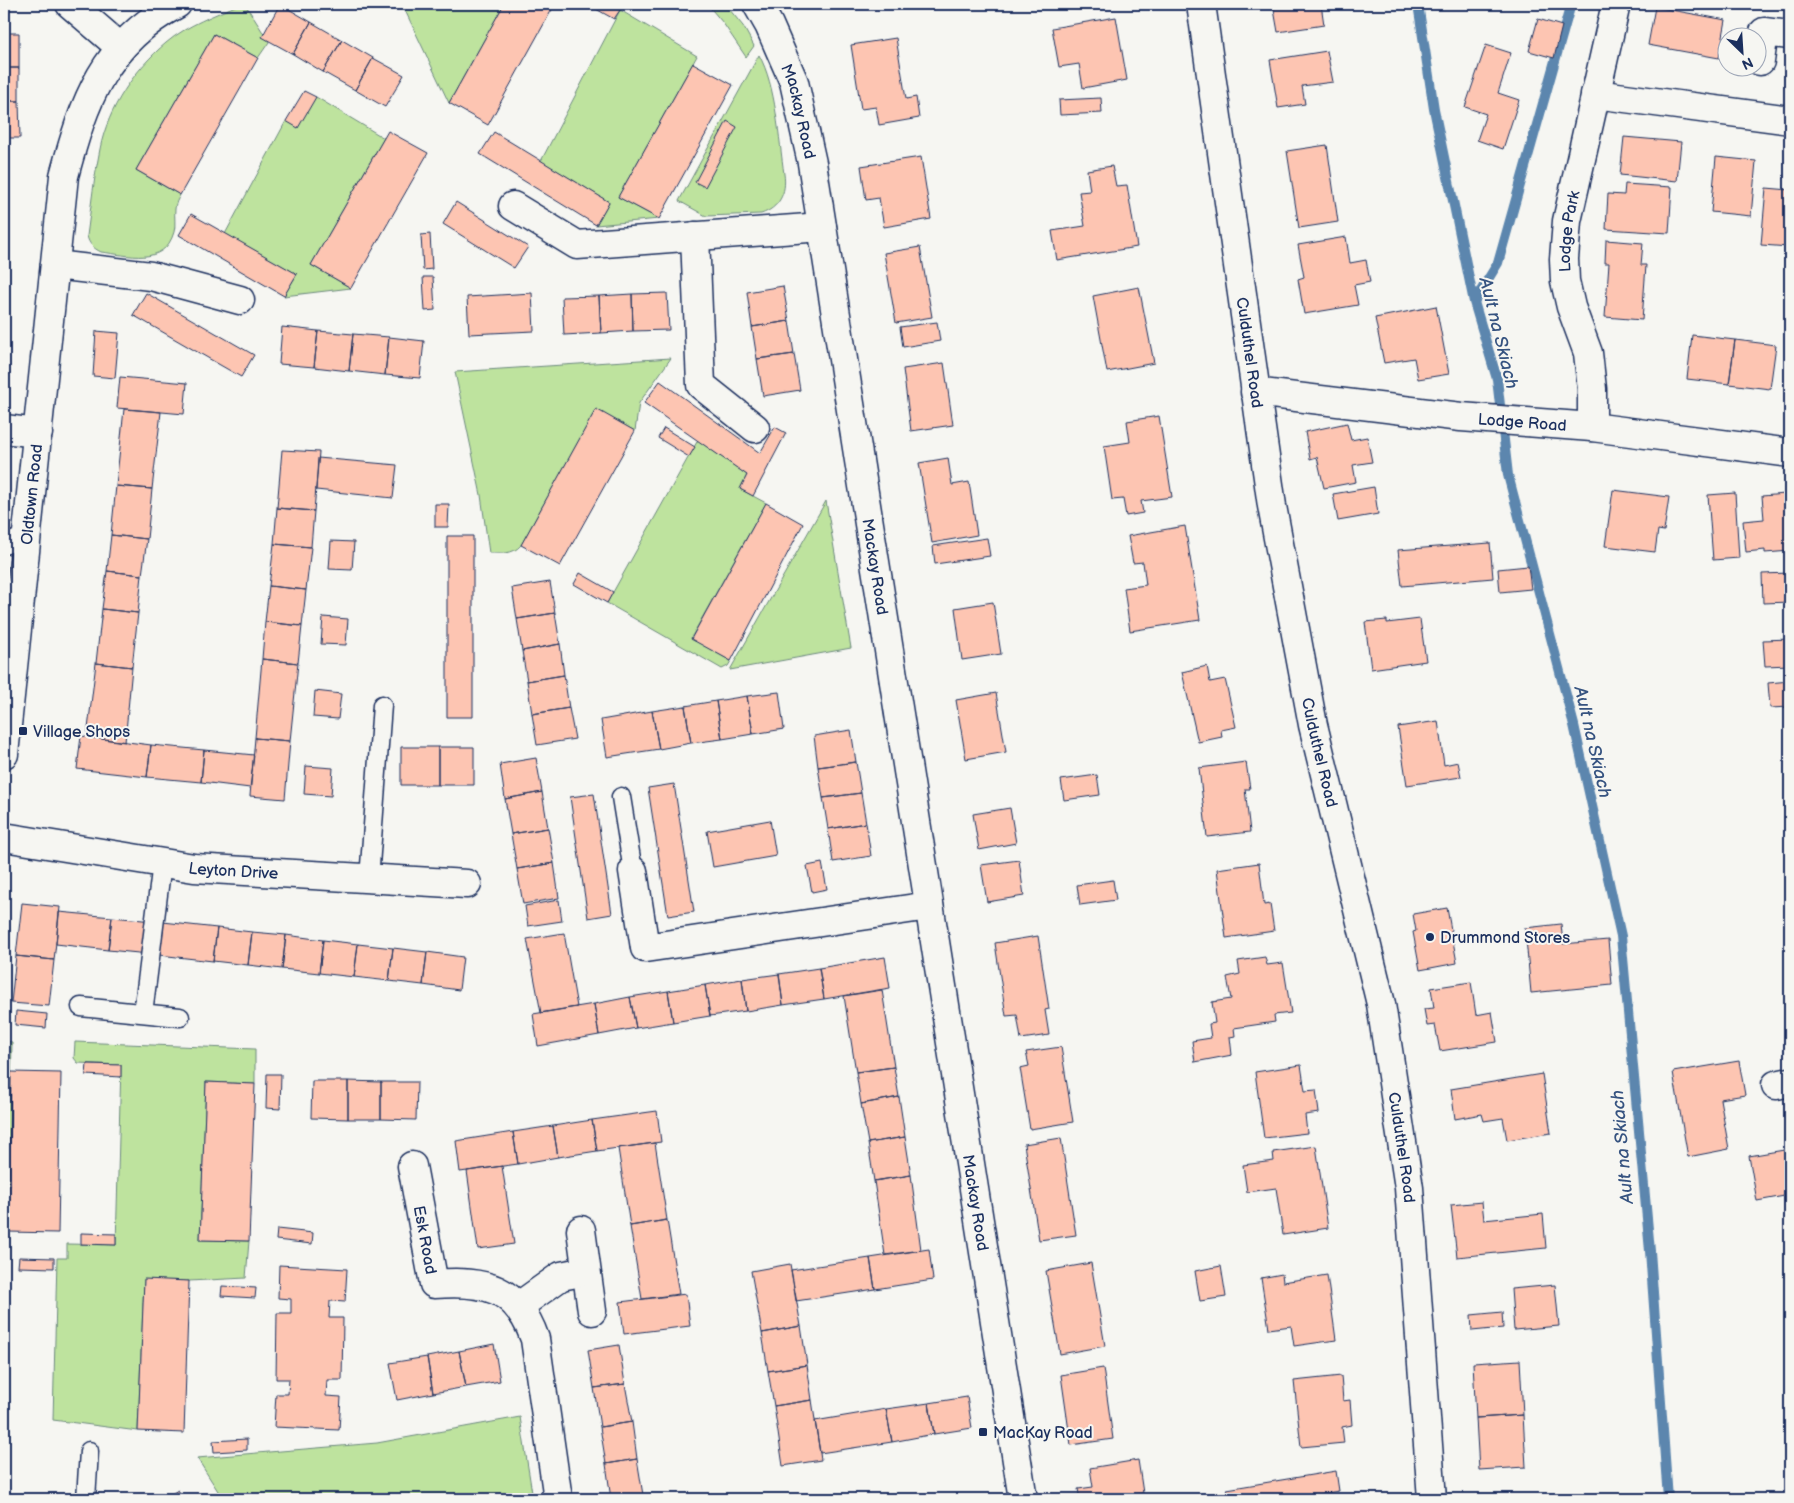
<svg xmlns="http://www.w3.org/2000/svg" width="1794" height="1503" viewBox="0 0 1794 1503" font-family="'Balsamiq Sans',sans-serif">
  <style>
    .green { fill: #bee39e; stroke: #6c897e }
    .lines { fill: none; stroke-linecap: round; stroke-linejoin: round }
    .stream { stroke: #5b86ae; stroke-width: 10 }
    .building { fill: #fdc5b2; stroke: #1b2f5e }
    .lane-casing { stroke: #1b2f5e; stroke-width: 21 }
    .street-casing { stroke: #1b2f5e; stroke-width: 31 }
    .secondary-casing { stroke: #1b2f5e; stroke-width: 31 }
    .lane { stroke: #f6f6f2; stroke-width: 18 }
    .street { stroke: #f6f6f2; stroke-width: 28 }
    .secondary { stroke: #f6f6f2; stroke-width: 28 }
    .poi-dot { fill: #1b2f5e; stroke: #f6f6f2; stroke-width: 2 }
    .labels { text-anchor: middle; stroke-width: 4; stroke-linejoin: round; paint-order: stroke }
    .street-label { font-size: 16px; fill: #1b2f5e; stroke: #f6f6f2 }
    .poi-label { font-size: 16px; fill: #1b2f5e; stroke: #f6f6f2; text-anchor: start }
    .water-label { font-size: 18px; font-style: italic; fill: #365380; stroke: #f6f6f2 }
  </style>
  <rect width="100%" height="100%" fill="#f6f6f2"/>
  <filter id="ink" filterUnits="userSpaceOnUse"><feTurbulence type="fractalNoise" baseFrequency=".02" numOctaves="2"/><feDisplacementMap in="SourceGraphic" scale="10" xChannelSelector="R" yChannelSelector="G"/><feConvolveMatrix kernelMatrix="1 2 1 2 8 2 1 2 1" color-interpolation-filters="sRGB"/></filter>
  <g filter="url(#ink)">
    <path class="green" d="M240 4H245L269 42 258 58 214 34 136 170 180 195C178 199 175 204 175 209 174 216 176 226 174 232 164 267 128 255 101 252 93 248 89 244 87 236 91 207 94 177 100 149 108 108 135 69 166 43 187 25 215 15 240 4Z
      M402 4H504L449 103Z
      M707 4H725L743 26 754 46 746 57 723 23Z
      M620 10 697 56 618 197 659 219 596 225 609 202 541 161Z
      M759 55C776 85 779 140 784 174 787 193 779 208 761 214L706 216 679 201Z
      M316 97 384 138 311 265 351 288 284 296 297 274 225 234 286 121Z
      M671 358 639 403 635 431 596 410 521 545C513 555 501 553 489 553L481 495 455 372Z
      M698 440 747 475 740 489 766 503 691 638 731 661 728 666 722 669 607 603Z
      M826 501 851 648 730 670Z
      M4 1041 12 1042 8 1247H4Z
      M75 1042 255 1049V1084L206 1082 200 1240 249 1241 246 1278 189 1281 144 1280 138 1431 53 1420 57 1258H67V1244L116 1245 121 1065 78 1063 74 1058Z
      M520 1417 533 1499H223L197 1458 377 1443Z"/>
    <g class="lines">
      <path class="stream" d="M1418 4 1434 109 1474 302 1497 379 1508 475 1574 725 1621 936 1650 1251 1668 1499
        M1474 302 1498 263 1571 4"/>
    </g>
    <path class="building" d="M280 4 311 22 293 54 262 37Z
      M504 4H555L488 125 449 103Z
      M587 4H609L620 10 614 19Z
      M1273 4H1321L1324 25 1278 32Z
      M1655 7 1726 20 1719 58 1648 45Z
      M1116 17 1127 80 1083 88 1079 64 1059 67 1052 28Z
      M1538 19 1562 26 1554 58 1529 51Z
      M311 22 342 40 323 72 293 54Z
      M4 33H19V68H4Z
      M214 34 258 58 180 195 136 170Z
      M896 38 906 99 916 97 919 118 879 125 876 107 861 109 851 45Z
      M342 40 373 58 355 90 323 72Z
      M1486 45 1511 53 1498 93 1519 100 1503 149 1477 140 1486 114 1465 107Z
      M1327 51 1333 82 1302 86 1305 104 1278 108 1270 60Z
      M373 58 404 75 385 107 355 90Z
      M693 63 733 85 659 219 618 197Z
      M4 68H19V101H4Z
      M304 91 316 97 298 128 286 121Z
      M1101 98 1102 113 1060 115 1059 100Z
      M4 101H19L20 138H4Z
      M727 121 737 127 705 187 695 182Z
      M388 131 428 153 351 288 311 265Z
      M494 132 609 202 596 225 480 154Z
      M1624 137 1681 142 1677 181 1620 175Z
      M1327 145 1338 222 1299 228 1287 151Z
      M921 157 931 219 884 227 879 198 866 200 861 166Z
      M1716 157 1756 161 1751 216 1711 212Z
      M1112 166 1116 186 1127 185 1137 247 1057 260 1052 231 1085 226 1079 192 1090 191 1087 170Z
      M1625 184 1672 187 1669 233 1606 229 1608 194 1624 195Z
      M1766 188 1790 190V247L1761 245Z
      M456 202 528 247 514 268 443 224Z
      M191 214 297 274 284 296 179 235Z
      M430 234 432 269 423 270 421 235Z
      M1346 237 1350 263 1366 260 1370 282 1354 285 1358 305 1304 314 1298 279 1304 277 1298 245Z
      M1606 240 1643 243 1641 265H1646L1642 320 1605 317 1609 263H1605Z
      M920 247 932 317 896 323 884 253Z
      M423 277H433L435 310 425 311Z
      M783 286 789 321 752 327 747 292Z
      M1139 287 1154 363 1107 372 1093 296Z
      M146 293 254 355 241 377 133 315Z
      M532 293 534 331 469 334 467 297Z
      M667 293 669 330 633 331 632 294Z
      M632 294 633 331 601 333 599 296Z
      M599 296 601 333 564 335 562 297Z
      M1436 306 1449 374 1418 379 1414 358 1384 363 1375 318Z
      M789 321 794 354 757 359 752 327Z
      M937 322 940 341 903 347 900 327Z
      M282 327 318 331 314 367 279 364Z
      M96 331 119 333 115 378 93 376Z
      M318 331 353 334 349 371 314 367Z
      M353 334 389 337 385 375 349 371Z
      M1692 335 1735 340 1729 384 1687 379Z
      M389 337 424 341 420 378 385 375Z
      M1735 340 1776 345 1770 389 1729 384Z
      M794 354 800 390 763 396 757 359Z
      M944 363 953 425 911 431 903 369Z
      M120 377 187 383 184 414 117 408Z
      M660 381 760 453 775 427 786 433 753 496 740 489 747 475 644 403Z
      M124 409 161 412 152 489 116 486Z
      M596 409 635 431 560 566 521 545Z
      M1159 416 1172 497 1141 501 1143 513 1126 516 1123 499 1112 500 1104 446 1130 442 1127 421Z
      M1347 423 1351 440 1367 437 1372 462 1353 465 1356 482 1324 488 1317 457 1310 459 1305 432Z
      M664 428 695 447 689 457 658 438Z
      M282 450 319 452 314 511 277 508Z
      M318 458 397 465 393 498 316 490Z
      M948 458 952 485 969 482 977 535 932 543 919 463Z
      M116 486 152 489 147 539 111 535Z
      M1374 487 1378 514 1338 521 1333 494Z
      M1613 490 1669 497 1664 531 1658 530 1655 552 1605 546Z
      M1735 493 1739 558 1713 560 1708 495Z
      M1785 494 1790 551 1765 553V550L1746 552 1743 521 1764 519 1762 496Z
      M766 503 803 524 731 661 691 639Z
      M435 504H449L448 527H435Z
      M277 508 314 511 311 547 274 544Z
      M1185 526 1200 620 1130 631 1124 588 1146 585 1143 562 1133 563 1128 536Z
      M111 535 147 539 142 575 107 571Z
      M447 536H473V717H447Z
      M987 538 990 556 935 564 933 546Z
      M331 541 354 542 352 570 329 569Z
      M1490 543 1493 578 1402 586 1398 550Z
      M274 544 311 547 306 590 269 586Z
      M1528 566 1531 589 1500 592 1498 569Z
      M107 571 142 575 138 613 102 609Z
      M580 573 613 592 607 603 574 584Z
      M1790 573V602L1763 603 1762 574Z
      M550 582 555 613 517 619 512 588Z
      M269 586 306 590 302 626 265 622Z
      M993 602 1001 654 962 660 955 608Z
      M102 609 138 613 132 667 96 663Z
      M555 613 560 644 522 651 517 619Z
      M323 617 348 619 346 645 321 644Z
      M1420 619 1426 661 1371 669 1365 622 1387 620V623Z
      M265 622 302 626 298 663 262 659Z
      M1790 639V665L1765 666 1763 640Z
      M560 644 564 675 527 681 522 651Z
      M262 659 298 663 290 741 255 738Z
      M96 663 132 667 125 742 87 737Z
      M1207 666 1210 682 1225 679 1236 727 1221 730 1222 737 1198 742 1182 672Z
      M564 675 569 708 532 714 527 681Z
      M1790 681V707L1770 708 1768 683Z
      M315 691 341 694 338 719 313 717Z
      M779 692 784 729 753 734 747 696Z
      M996 693 1006 752 966 759 956 700Z
      M747 696 753 734 722 739 716 701Z
      M716 701 722 739 691 743 685 706Z
      M685 706 691 743 659 749 652 711Z
      M569 708 575 739 537 745 532 714Z
      M652 711 659 749 607 757 601 720Z
      M1438 721 1444 765 1458 762 1461 777 1407 785 1398 727Z
      M851 730 856 762 818 767 814 736Z
      M81 736 151 745 147 777 77 769Z
      M255 738 290 741 285 799 250 796Z
      M151 745 204 750 201 782 147 777Z
      M401 747H438V785H401Z
      M438 747H474V785H438Z
      M204 750 254 755 250 788 201 782Z
      M536 758 542 792 505 799 500 764Z
      M856 762 861 793 823 798 818 767Z
      M1246 762 1250 789H1245L1250 832 1207 837 1199 768Z
      M306 766 333 768 331 796 304 794Z
      M1097 775 1100 795 1064 800 1061 780Z
      M674 784 694 912 668 916 648 788Z
      M542 792 548 828 511 834 505 799Z
      M861 793 866 823 828 829 823 798Z
      M594 794 612 914 588 918 570 797Z
      M1010 808 1016 843 979 850 973 814Z
      M770 820 776 856 713 867 707 831Z
      M866 823 871 856 833 862 828 829Z
      M548 828 554 863 517 869 511 834Z
      M1019 860 1024 896 987 902 981 865Z
      M554 863 559 898 523 904 517 869Z
      M822 863 827 889 812 892 807 866Z
      M1259 863 1264 905 1270 904 1274 931 1226 938 1217 869Z
      M1113 880 1116 900 1080 905 1077 885Z
      M559 900 562 921 528 926 525 906Z
      M22 903 60 907 54 960 16 956Z
      M1447 908 1457 963 1420 970 1413 932 1416 931 1413 914Z
      M59 912 112 917 108 950 56 944Z
      M112 917 163 922 159 955 108 950Z
      M163 922 217 928 213 961 159 955Z
      M1561 924 1563 944 1608 940 1612 985 1531 993 1525 928Z
      M217 928 252 932 248 965 213 961Z
      M252 932 286 935 282 969 248 965Z
      M564 933 577 1007 541 1013 527 939Z
      M286 935 323 940 319 973 282 969Z
      M1038 936 1049 1009 1045 1010 1049 1035 1021 1039 1017 1015 1006 1016 995 943Z
      M323 940 358 944 354 977 319 973Z
      M358 944 393 948 389 981 354 977Z
      M393 948 427 952 423 985 389 981Z
      M427 952 463 957 459 990 423 985Z
      M16 956 54 960 49 1006 11 1003Z
      M885 957 890 988 824 999 819 968Z
      M1265 957 1267 965 1283 963 1291 1013 1274 1015 1275 1022 1234 1028 1235 1036 1230 1037 1232 1055 1195 1062 1192 1041 1211 1038 1209 1024 1215 1023 1212 1002 1231 999 1227 977 1240 974 1238 961Z
      M819 968 824 999 783 1005 779 974Z
      M779 974 783 1005 746 1011 742 979Z
      M742 979 746 1011 710 1016 705 985Z
      M1471 982 1476 1015 1492 1012 1497 1042 1440 1051 1435 1025 1427 1026 1424 1009 1434 1008 1431 988Z
      M705 985 710 1016 673 1022 668 991Z
      M882 990 894 1067 856 1072 844 996Z
      M668 991 673 1022 636 1028 630 997Z
      M630 997 636 1028 599 1035 594 1004Z
      M594 1004 599 1035 538 1046 533 1014Z
      M16 1011 47 1014 46 1028 15 1025Z
      M1061 1047 1073 1122 1030 1129 1020 1068 1029 1066 1026 1052Z
      M1739 1061 1745 1095 1720 1099 1729 1149 1688 1157 1673 1072Z
      M87 1064 121 1065V1077L86 1075Z
      M1301 1065 1305 1091 1316 1090 1319 1113 1305 1115 1307 1133 1264 1138 1255 1072Z
      M894 1067 899 1097 861 1104 856 1072Z
      M11 1072 61 1073 58 1233 8 1232Z
      M267 1074H281L280 1109 266 1108Z
      M1542 1074 1551 1133 1507 1140 1503 1118 1484 1121 1482 1114 1455 1119 1451 1089Z
      M312 1081H348V1119L311 1118Z
      M348 1081 381 1082V1119H348Z
      M206 1082 255 1084 249 1241 200 1240Z
      M381 1082H417L416 1120 381 1119Z
      M899 1097 905 1137 868 1143 861 1104Z
      M657 1111 661 1142 597 1151 592 1120Z
      M592 1120 597 1151 558 1157 553 1126Z
      M553 1126 558 1157 518 1164 513 1132Z
      M513 1132 518 1164 460 1172 456 1141Z
      M905 1137 911 1175 874 1181 868 1143Z
      M1061 1138 1076 1235 1039 1240 1024 1144Z
      M655 1143 667 1220 630 1226 618 1148Z
      M1316 1146 1328 1228 1283 1235 1276 1188 1247 1192 1243 1165 1274 1161 1273 1152Z
      M1790 1149V1195L1757 1201 1749 1156Z
      M502 1166 514 1244 478 1249 467 1171Z
      M911 1175 921 1250 885 1255 874 1181Z
      M1482 1202 1484 1220 1543 1214 1546 1248 1457 1257 1451 1205Z
      M667 1220 679 1294 642 1299 630 1226Z
      M277 1229 313 1233 312 1244 276 1240Z
      M81 1233 116 1234V1245L81 1244Z
      M929 1249 933 1280 875 1289 870 1258Z
      M19 1257 54 1258V1268L18 1267Z
      M870 1258 875 1289 796 1301 791 1270Z
      M1091 1263 1105 1346 1060 1354 1046 1271Z
      M790 1264 801 1326 762 1333 751 1271Z
      M279 1265 347 1269 345 1302 330 1301 329 1318H343L342 1380H327L326 1396 341 1397 339 1430 274 1427 276 1394H288L289 1379H276L277 1313H291V1299L278 1298Z
      M1221 1266 1226 1297 1200 1301 1195 1271Z
      M1282 1274 1283 1282 1327 1275 1336 1340 1294 1346 1291 1326 1269 1329 1261 1278Z
      M144 1279 189 1281 184 1433 138 1431Z
      M1555 1285 1559 1326 1514 1330 1511 1289Z
      M222 1286 256 1288 255 1298 221 1296Z
      M686 1294 690 1326 624 1334 620 1302Z
      M1502 1312 1503 1328 1472 1331 1471 1315Z
      M801 1326 807 1365 768 1371 762 1333Z
      M494 1344 500 1381 466 1387 459 1351Z
      M619 1345 625 1384 594 1388 588 1350Z
      M459 1351 466 1387 433 1393 427 1357Z
      M427 1357 433 1393 397 1400 390 1363Z
      M1520 1360 1523 1415 1476 1418 1473 1363Z
      M807 1365 812 1400 774 1406 768 1371Z
      M1103 1368 1113 1439 1071 1445 1061 1375Z
      M1341 1376 1343 1401 1350 1400 1352 1425 1342 1427 1344 1443 1301 1447 1294 1381Z
      M625 1384 632 1422 600 1427 594 1388Z
      M967 1397 972 1428 934 1434 929 1403Z
      M812 1400 821 1460 783 1466 774 1406Z
      M929 1403 934 1434 892 1442 886 1409Z
      M886 1409 892 1442 820 1453 815 1421Z
      M1523 1415 1526 1467 1479 1470 1476 1418Z
      M632 1422 637 1459 606 1464 600 1427Z
      M247 1439V1450L214 1452 213 1441Z
      M637 1459 643 1495 611 1499 606 1464Z
      M1138 1460 1143 1493 1123 1496 1124 1499H1080L1078 1489 1093 1487 1090 1468Z
      M1336 1471 1339 1491 1290 1499H1229L1227 1489Z
      M178 1490 184 1499H163Z
      M1341 1495 1342 1499H1311Z"/>
    <g class="lines">
      <defs>
        <path id="lane" d="M4 545 27 535
          M621 797 633 871
          M369 879 382 705
          M81 1007 180 1017
          M143 1013 162 863
          M86 1499 89 1451"/>
        <g id="street">
          <path d="M70 4 120 47"/>
          <path id="s1" d="M757 4 769 25 794 82 812 163 1023 1499"/>
          <path d="M1760 61 1764 32 1790 35"/>
          <path d="M1595 94 1790 120"/>
          <path d="M513 206 577 245 822 227"/>
          <path d="M695 236 701 385 755 428"/>
          <path d="M55 265 151 276 240 300"/>
          <path id="s2" d="M1255 392 1461 417 1592 427 1790 453"/>
          <path id="s3" d="M1592 427V389L1588 353 1571 307 1565 281 1564 259 1567 221 1616 4"/>
          <path d="M4 429 38 433"/>
          <path id="s4" d="M4 754 64 176C84 101 104 43 177 4"/>
          <path id="s5" d="M4 837 194 868 467 884"/>
          <path d="M633 871 645 948 929 906"/>
          <path d="M1776 1085 1790 1082"/>
          <path id="s6" d="M412 1166 434 1284C485 1280 517 1287 535 1339L558 1499"/>
          <path d="M581 1230 592 1311"/>
          <path d="M519 1306 561 1276 586 1271"/>
        </g>
        <g id="secondary">
          <path id="s7" d="M1201 4 1272 506 1313 725 1381 1004 1409 1188 1432 1499"/>
        </g>
      </defs>
      <use href="#lane" class="lane-casing"/>
      <use href="#street" class="street-casing"/>
      <use href="#secondary" class="secondary-casing"/>
      <use href="#lane" class="lane"/>
      <use href="#street" class="street"/>
      <use href="#secondary" class="secondary"/>
    </g>
  </g>
  <g class="poi-dot">
    <rect x="18" y="726" width="10" height="10" rx="2.5"/>
    <circle cx="1430" cy="937" r="5"/>
    <rect x="978" y="1427" width="10" height="10" rx="2.5"/>
  </g>
  <g class="labels">
    <g class="street-label">
      <text dy="6" stroke="none"><textPath href="#s1" startOffset="116">Mackay Road</textPath></text>
      <text dy="6" stroke="none"><textPath href="#s3" startOffset="200">Lodge Park</textPath></text>
      <text dy="6" stroke="none"><textPath href="#s7" startOffset="352">Culduthel Road</textPath></text>
      <text dy="6" stroke="none"><textPath href="#s2" startOffset="269">Lodge Road</textPath></text>
      <text dy="6" stroke="none"><textPath href="#s4" startOffset="261">Oldtown Road</textPath></text>
      <text dy="6" stroke="none"><textPath href="#s1" startOffset="578">Mackay Road</textPath></text>
      <text dy="6" stroke="none"><textPath href="#s7" startOffset="758">Culduthel Road</textPath></text>
      <text dy="6" stroke="none"><textPath href="#s5" startOffset="232">Leyton Drive</textPath></text>
      <text dy="6" stroke="none"><textPath href="#s7" startOffset="1162">Culduthel Road</textPath></text>
      <text dy="6" stroke="none"><textPath href="#s1" startOffset="1222">Mackay Road</textPath></text>
      <text dy="6" stroke="none"><textPath href="#s6" startOffset="75">Esk Road</textPath></text>
    </g>
    <g class="poi-label">
      <text x="33" y="737">Village Shops</text>
      <text x="1440" y="943">Drummond Stores</text>
      <text x="993" y="1438">MacKay Road</text>
    </g>
    <g class="water-label">
      <text transform="translate(1499 333) rotate(76)" y="6">Ault na Skiach</text>
      <text transform="translate(1593 742) rotate(77)" y="6">Ault na Skiach</text>
      <text transform="translate(1622 1147) rotate(-95)" y="6">Ault na Skiach</text>
    </g>
  </g>
  <rect width="1794" height="1503" fill="none" stroke="#f6f6f2" stroke-width="20"/>
  <rect x="10" y="10" width="1774" height="1483" fill="none" stroke="#1b2f5e" stroke-width="2" filter="url(#ink)"/>
  <g transform="translate(1742 52) rotate(155)"><circle r="24" fill="#f6f6f2" stroke="#9ea6b7"/>
  <path d="M0-4L9 19L0 12L-9 19Z" fill="#1b2f5e"/>
  <text y="-8" font-size="14" font-weight="bold" text-anchor="middle" fill="#1b2f5e">N</text>
  </g>
</svg>
